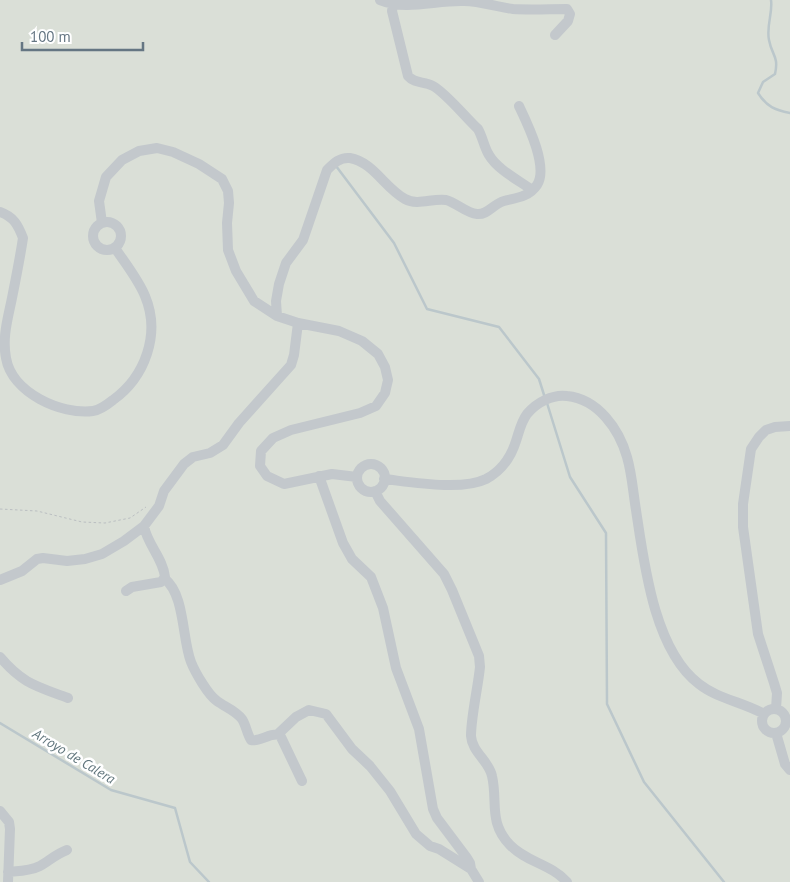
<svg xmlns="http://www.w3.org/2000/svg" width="790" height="882" viewBox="0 0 790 882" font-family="'PT Sans',sans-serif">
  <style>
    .green { fill: #dadfd7 }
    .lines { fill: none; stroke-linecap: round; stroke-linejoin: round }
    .stream { stroke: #bbc7cb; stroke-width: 2.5 }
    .path { stroke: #bbbfc2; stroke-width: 1; stroke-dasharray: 2.5 2.5; stroke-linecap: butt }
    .street { stroke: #c3c8cc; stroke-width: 10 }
    .labels { text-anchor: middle; stroke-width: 5; stroke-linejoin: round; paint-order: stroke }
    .water-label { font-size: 14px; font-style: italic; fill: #60757c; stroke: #fff }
  </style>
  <rect width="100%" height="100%" fill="#fafaf8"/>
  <path class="green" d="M0 0H790V882H0Z"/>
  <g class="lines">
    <path class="stream" d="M771 0C773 13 766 26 769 40 772 56 779 56 775 74L763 82 758 93C767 107 775 110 790 113
      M336 166 394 243 427 309 499 327 539 379 545 398
      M547 403 570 477 606 533 607 704 644 782 724 882
      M0 723 111 790 175 808 190 862 209 882"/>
    <path class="path" d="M0 509 37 511 82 522 105 523 130 518 146 507"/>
    <path class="street" d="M380 0C407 11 435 0 464 1 480 1 497 7 513 9 531 10 550 9 567 9L570 14 568 21 555 35
      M393 5 392 11 408 76C415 84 424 81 433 86 446 93 466 118 478 129 483 138 484 147 489 155 497 169 518 180 532 190
      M0 212C14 217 18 225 23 238 20 258 16 278 12 298 8 318 2 337 6 358 12 393 61 415 93 411 100 410 108 404 113 400 145 377 161 334 145 296 138 279 125 263 115 248
      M93 236a14 14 0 1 1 28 0a14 14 0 1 1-28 0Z
      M102 223 99 201 106 177 122 160 139 151 157 148 173 152 199 164 222 179 228 191 229 203 227 223 228 250 236 271 254 301 277 316 298 323 339 331 362 341 378 354 385 367 388 380 385 393 376 406 360 413 291 430 273 438 261 451 260 466 267 476 284 484 332 474 357 477
      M277 316 276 301 279 284 286 263 303 240 327 170C334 163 340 157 350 158 373 162 385 188 405 199 418 206 432 198 446 200 457 203 466 213 477 214 488 215 493 204 504 201 516 198 529 197 537 185 549 167 527 123 519 106
      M357 478a14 14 0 1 1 28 0a14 14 0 1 1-28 0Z
      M319 476 343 543 352 559 371 577 383 608 396 668 419 729 433 809 437 818 467 858 470 863 471 869
      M384 479C411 482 462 491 486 479 501 471 511 457 516 441 519 432 521 422 527 414 537 402 553 394 567 396 598 399 619 429 627 457 632 474 633 492 636 510 644 563 654 650 699 684 718 699 743 702 764 714
      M375 491 380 501 444 574 452 590 479 656 480 667C478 687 471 717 471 736 472 752 489 761 492 776 498 802 488 822 510 845 526 862 551 864 567 882
      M165 579C185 595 182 639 191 662 195 672 208 695 217 701 225 707 235 710 242 719 246 725 247 734 251 740 261 742 270 732 280 735L302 781
      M0 580 22 571 37 559 43 558 67 561 85 559 102 554 124 541 144 526 159 506 164 491 184 464 193 457 210 453 223 445 239 423 291 365 294 355 298 323
      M126 591 132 587 161 582 165 577C163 558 147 544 144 526
      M0 657C23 684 36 686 68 698
      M762 721a12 12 0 1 1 24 0a12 12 0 1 1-24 0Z
      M776 709 777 693 774 683 758 634 743 527V504L751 449 759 437 766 430 775 427 790 426
      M776 733 785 764 790 770
      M278 734 296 717 309 710 326 714 352 749 370 766 390 791 416 834 430 846 439 849 471 869 479 882
      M0 811 9 822 10 829 8 882
      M8 872C19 871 30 871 40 866 49 861 56 854 67 850"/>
  </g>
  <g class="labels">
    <g class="water-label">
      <text transform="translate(74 756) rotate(31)" y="5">Arroyo de Calera</text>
    </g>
  </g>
  <path d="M22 42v8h121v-8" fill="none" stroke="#657683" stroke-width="2.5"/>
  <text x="30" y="42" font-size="15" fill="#657683" stroke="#ffffff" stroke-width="4" paint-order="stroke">100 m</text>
</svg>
